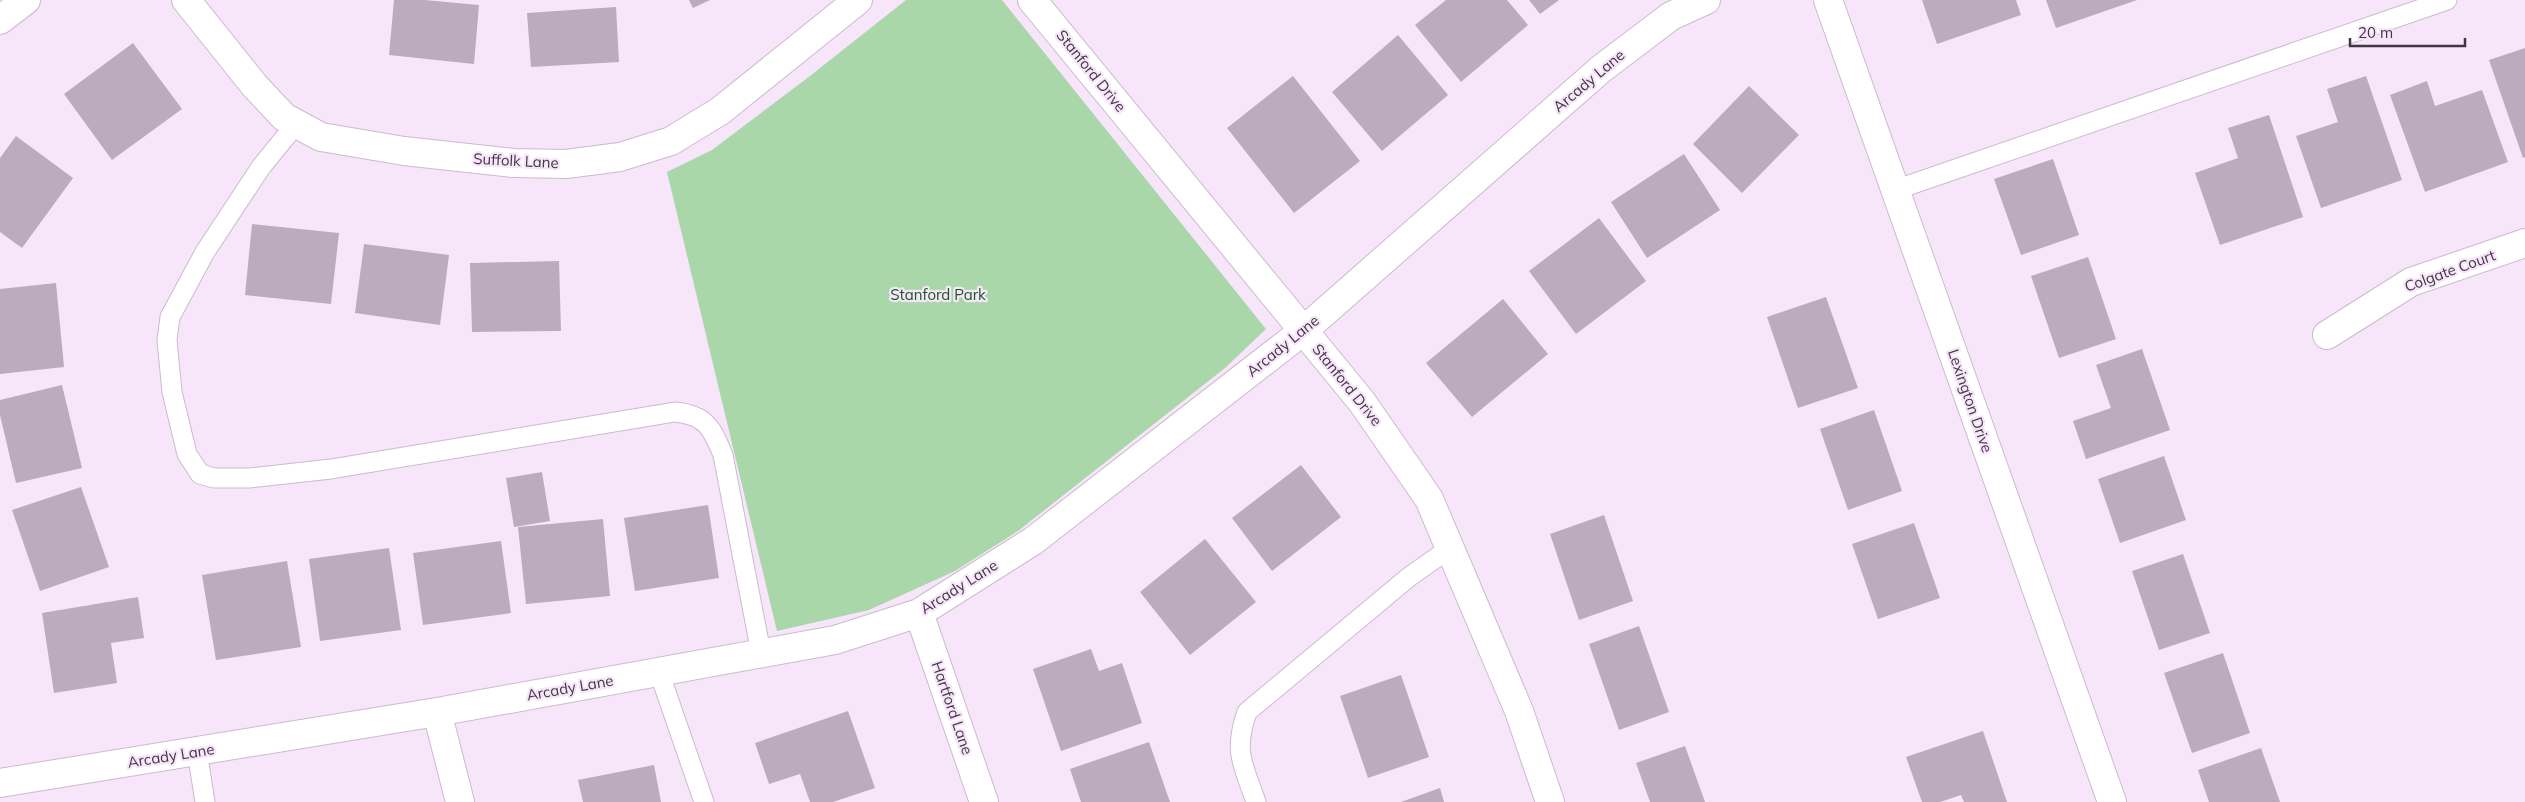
<svg xmlns="http://www.w3.org/2000/svg" width="2525" height="802" viewBox="0 0 2525 802" font-family="Mulish,sans-serif">
  <style>
    .green { fill: #a9d7aa }
    .building { fill: #bcaabe }
    .lines { fill: none; stroke-linecap: round; stroke-linejoin: round }
    .service-casing { stroke: #ccbace; stroke-width: 21 }
    .minor-casing { stroke: #ccbace; stroke-width: 30 }
    .service { stroke: #fff; stroke-width: 19 }
    .minor { stroke: #fff; stroke-width: 28 }
    .labels { text-anchor: middle; stroke-width: 4.5; stroke-linejoin: round; paint-order: stroke }
    .street-label { font-size: 15px; fill: #403841; stroke: #f7e5fa }
    .park-label { font-size: 15px; fill: #175820; stroke: #f7e5fa }
  </style>
  <rect width="100%" height="100%" fill="#f7e5fa"/>
  <path class="green" d="M906 0H1002L1266 329 1225 368 1018 531 955 571 869 610 777 631 667 172 712 150 810 76Z"/>
  <path class="building" d="M394 0H425L479 5 474 64 389 55Z
    M689 0H710L693 8Z
    M1446 0H1507L1528 25 1461 82 1415 25Z
    M1529 0H1559L1540 14Z
    M1922 0H2016L2021 15 1937 44Z
    M2046 0H2137L2056 28Z
    M616 7 619 62 531 67 527 13Z
    M1398 35 1448 95 1382 151 1332 92Z
    M133 43 182 109 112 160 64 94Z
    M2525 48V157L2523 158 2489 60Z
    M1293 76 1360 161 1294 213 1227 128Z
    M2366 76 2402 180 2321 208 2296 136 2338 122 2327 89Z
    M2427 81 2435 106 2482 90 2508 162 2425 192 2390 95Z
    M1749 86 1799 135 1742 193 1693 144Z
    M2269 115 2303 217 2220 245 2195 173 2238 158 2228 128Z
    M16 136 73 178 22 248 0 232V158Z
    M1684 154 1720 210 1647 258 1611 202Z
    M2053 159 2079 235 2021 255 1994 179Z
    M1599 218 1646 281 1576 334 1529 271Z
    M252 224 339 233 331 304 245 295Z
    M364 244 449 255 440 325 355 313Z
    M2088 257 2116 339 2059 358 2031 276Z
    M559 261 561 331 472 332 470 263Z
    M56 283 64 367 0 374V289Z
    M1826 297 1858 388 1798 408 1767 317Z
    M1503 299 1548 354 1472 417 1426 363Z
    M2142 349 2170 430 2086 459 2073 421 2111 408 2096 365Z
    M62 385 82 468 16 483 0 415V400Z
    M1874 410 1902 491 1848 510 1820 429Z
    M2164 456 2186 520 2120 543 2098 479Z
    M1301 465 1341 517 1272 571 1232 518Z
    M542 472 550 521 514 527 506 478Z
    M81 487 109 567 40 591 12 510Z
    M708 505 719 578 635 591 624 518Z
    M1604 515 1633 601 1579 620 1550 534Z
    M603 519 610 596 526 604 518 527Z
    M1914 523 1940 598 1878 619 1852 544Z
    M1205 539 1256 602 1190 655 1140 592Z
    M501 541 511 613 423 625 413 553Z
    M389 548 401 630 320 641 309 559Z
    M2183 554 2210 633 2159 650 2132 571Z
    M287 561 301 647 216 660 202 575Z
    M138 597 144 638 111 643 117 683 54 693 42 613Z
    M1639 626 1669 712 1619 730 1589 644Z
    M1091 649 1099 671 1122 663 1142 723 1061 751 1033 669Z
    M2223 653 2250 733 2192 753 2164 673Z
    M1401 675 1429 757 1368 778 1340 696Z
    M848 711 875 788 833 802H810L800 774 769 784 755 743Z
    M1983 731 2007 802H1964L1961 795 1940 802H1922L1906 757Z
    M1149 742 1170 802H1081L1070 769Z
    M1685 746 1705 802H1650L1636 763Z
    M2261 748 2280 802H2209L2198 770Z
    M654 765 661 802H583L578 780Z
    M1440 788 1444 802H1401Z"/>
  <g class="lines">
    <defs>
      <path id="service" d="M296 124 261 167 205 252 170 317 167 340 172 392 187 454 200 474 214 478H249L331 469 675 412C706 415 712 428 723 455L761 653
        M1895 190 2447 0
        M659 672 704 802
        M197 751 205 802
        M1256 802C1243 764 1233 752 1247 712L1409 577 1450 548"/>
      <path id="minor" d="M186 0 254 85 284 117 321 137 404 151 513 163 566 164 620 157 671 141 720 111 858 0
        M1032 0 1362 402 1429 499 1519 711 1550 802
        M1828 0 2112 802
        M0 20 26 0
        M2327 335 2411 282 2525 243
        M919 613 984 802
        M437 712 460 802
        M0 783 437 712 835 640 919 613 1033 541 1303 331 1601 69 1671 16 1706 0"/>
    </defs>
    <use href="#service" class="service-casing"/>
    <use href="#minor" class="minor-casing"/>
    <use href="#service" class="service"/>
    <use href="#minor" class="minor"/>
  </g>
  <g class="labels">
    <g class="street-label">
      <text transform="translate(1091 71) rotate(51)" y="5">Stanford Drive</text>
      <text transform="translate(1589 81) rotate(-40)" y="5">Arcady Lane</text>
      <text transform="translate(516 161) rotate(3)" y="5">Suffolk Lane</text>
      <text transform="translate(2450 271) rotate(-20)" y="5">Colgate Court</text>
      <text transform="translate(1283 346) rotate(-39)" y="5">Arcady Lane</text>
      <text transform="translate(1347 385) rotate(51)" y="5">Stanford Drive</text>
      <text transform="translate(1970 401) rotate(71)" y="5">Lexington Drive</text>
      <text transform="translate(959 587) rotate(-32)" y="5">Arcady Lane</text>
      <text transform="translate(570 688) rotate(-10)" y="5">Arcady Lane</text>
      <text transform="translate(952 708) rotate(71)" y="5">Hartford Lane</text>
      <text transform="translate(171 756) rotate(-9)" y="5">Arcady Lane</text>
    </g>
    <g class="park-label">
      <text x="938" y="300">Stanford Park</text>
    </g>
  </g>
  <path d="M2350 38v8h115v-8" fill="none" stroke="#403841" stroke-width="2.5"/>
  <text x="2358" y="38" font-size="15" fill="#403841" stroke="#f7e5fa" stroke-width="4" paint-order="stroke">20 m</text>
</svg>
